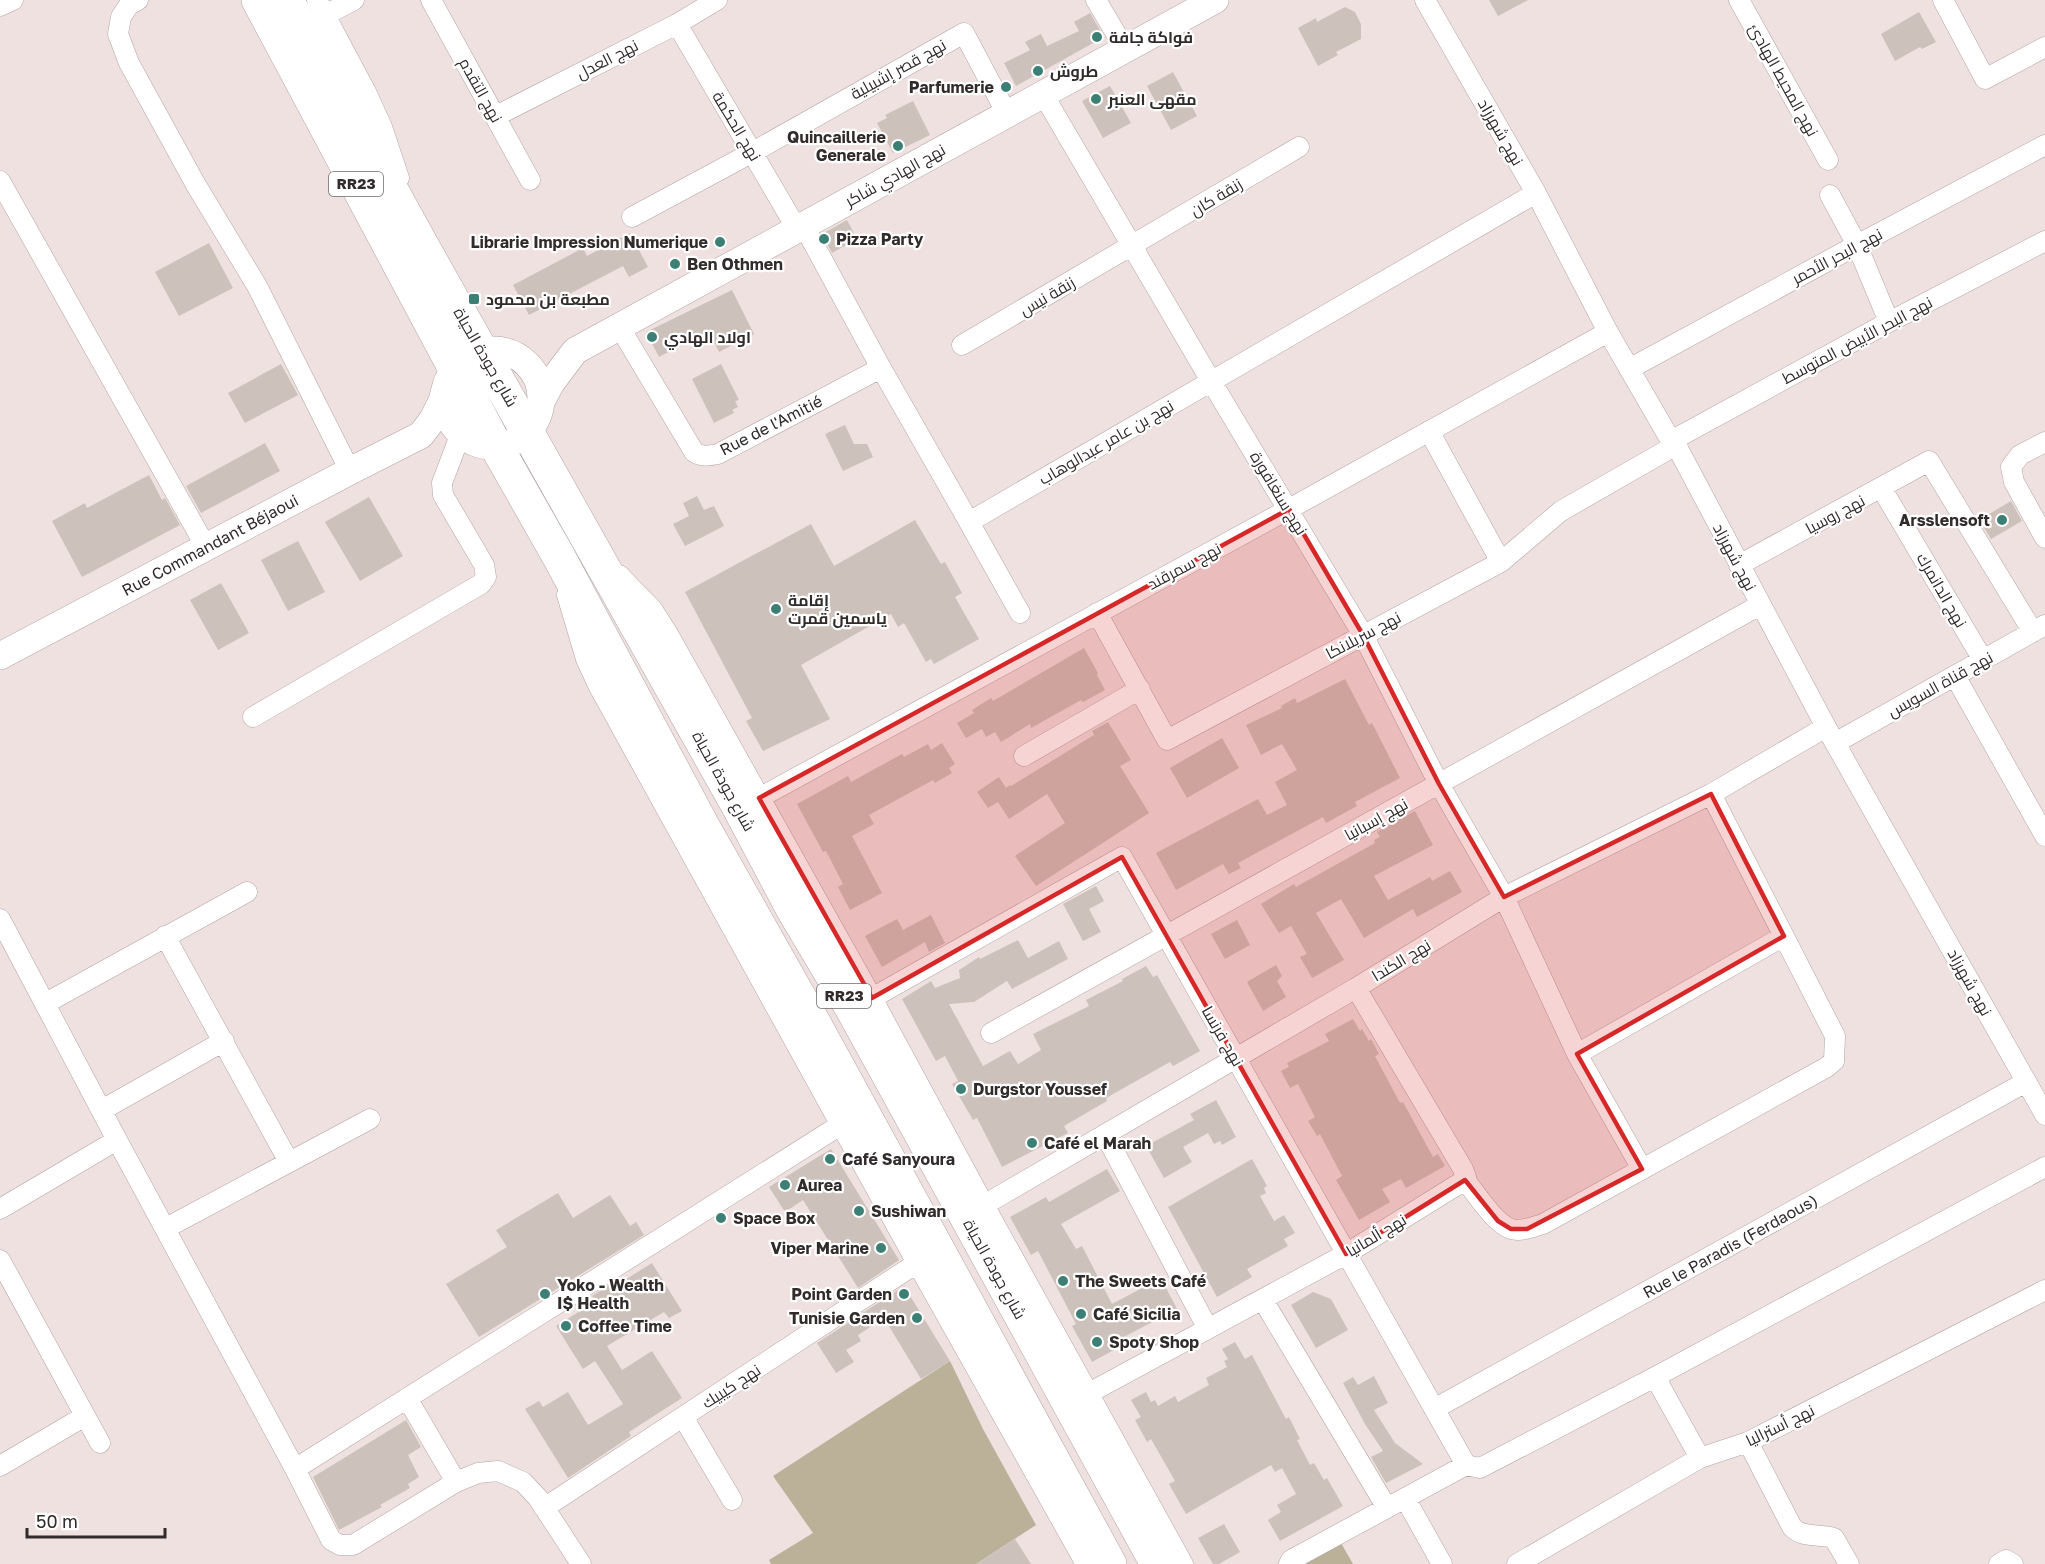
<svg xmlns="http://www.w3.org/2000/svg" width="2045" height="1564" viewBox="0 0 2045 1564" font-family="'Golos Text',Cairo,sans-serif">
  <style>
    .green { fill: #bbb199 }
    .building { fill: #ccc2bb }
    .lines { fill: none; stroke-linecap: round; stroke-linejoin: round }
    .street-casing { stroke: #b2a5a3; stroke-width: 21 }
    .secondary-casing { stroke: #b2a5a3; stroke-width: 28 }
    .highway-casing { stroke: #b2a5a3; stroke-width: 34 }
    .street { stroke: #fff; stroke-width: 20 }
    .secondary { stroke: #fff; stroke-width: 27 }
    .highway { stroke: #fff; stroke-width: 33 }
    .marked { fill: #d62828; fill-opacity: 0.2; stroke: #d62828; stroke-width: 4.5; stroke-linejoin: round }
    .poi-dot { fill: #3c8075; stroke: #fff; stroke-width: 2 }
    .labels { text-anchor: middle; stroke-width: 4.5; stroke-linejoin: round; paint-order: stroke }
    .shield { fill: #fff; stroke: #6f6b6b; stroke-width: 1.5 }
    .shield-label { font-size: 15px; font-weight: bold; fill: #312b2b }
    .poi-label { font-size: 16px; font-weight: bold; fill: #312b2b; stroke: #fff; text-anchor: start }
    .street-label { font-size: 16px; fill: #312b2b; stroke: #fff }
  </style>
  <rect width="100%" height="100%" fill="#efe1e0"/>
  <path class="green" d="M950 1361 983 1429 1036 1525 976 1564H771L769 1560 813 1533 773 1476Z
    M1341 1543 1353 1564H1305Z"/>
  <path class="building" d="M1489 0H1528L1498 16Z
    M1345 7 1355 12 1361 24V39L1336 52 1338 55 1318 66 1298 28 1316 18 1317 22Z
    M1919 12 1936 42 1922 49 1920 47 1895 61 1881 34Z
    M1090 13 1104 37 1016 86 1004 63 1030 50 1025 42 1041 34 1047 46 1079 31 1074 22Z
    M1173 72 1197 116 1171 130 1147 86Z
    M1110 86 1131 123 1103 138 1082 101Z
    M913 101 930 135 893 153 877 123 887 118 885 115Z
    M847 220 857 239 832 253 822 234Z
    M630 233 648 267 629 277 623 266 529 315 513 285 583 248 587 256Z
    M209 243 233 288 179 316 155 272Z
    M732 290 754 334 719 352 709 331 659 357 646 332Z
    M281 364 298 395 245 423 228 393Z
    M721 364 739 400 735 401 738 407 732 410 734 413 714 423 692 379Z
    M845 425 854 444H867L873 457 843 471 825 434Z
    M265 443 280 471 201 513 186 486Z
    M149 475 162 500 165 498 180 525 82 577 52 521 85 503 87 508Z
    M697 496 704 510 714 506 724 526 685 546 673 524 689 516 683 503Z
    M369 497 403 556 360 581 325 522Z
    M2011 501 2022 521 1991 539 1979 520Z
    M915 520 941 564 945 562 962 593 955 597 979 639 934 664 931 659 926 662 904 623 898 627 891 614 801 665 830 719 763 751 746 721 752 718 685 592 811 524 834 566Z
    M298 541 325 592 288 611 261 560Z
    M221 583 249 633 218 650 190 600Z
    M1084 648 1098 673 1097 675 1105 690 1083 702 1081 700 1031 728 1030 724 1001 742 995 732 986 737 982 729 966 738 957 723 974 713 972 710 991 698 993 701Z
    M1345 679 1369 725 1372 723 1400 778 1355 802 1357 806 1326 823 1323 817 1238 863 1241 868 1229 874 1223 864 1176 890 1156 853 1258 799 1267 815 1287 805 1275 782 1297 770 1282 744 1261 755 1246 725 1282 708 1281 706 1295 698 1297 703Z
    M1108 722 1131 760 1120 766 1149 813 1036 886 1015 856 1065 823 1047 794 1009 819 998 802 988 808 977 792 999 777 1006 788 1010 785 1011 786 1094 735 1092 731Z
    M1222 738 1239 768 1187 798 1170 768Z
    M942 743 955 764 949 768 952 773 935 783 933 780 869 815 874 824 852 836 882 893 850 910 838 887 843 884 826 851 823 852 797 804 848 776 851 782 902 754 904 757 928 744 931 750Z
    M1415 811 1433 845 1374 876 1388 900 1430 877 1432 881 1450 871 1462 892 1417 917 1413 909 1364 938 1341 899 1316 913 1344 960 1312 978 1300 957 1307 954 1291 926 1279 933 1261 904 1294 884 1296 887 1375 843 1374 840 1380 837 1377 832Z
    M1096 886 1104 901 1089 909 1101 932 1083 941 1063 904Z
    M931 915 945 943 929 952 925 942 882 967 865 936 897 919 903 930Z
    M1237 920 1250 945 1225 959 1211 934Z
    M1018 940 1028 958 1059 941 1068 959 1012 989 1007 981 974 1002 949 1004 983 1066 1010 1051 1018 1064 1041 1050 1033 1034 1089 1006 1086 1000 1123 981 1122 979 1146 966 1153 977 1157 975 1200 1051 1173 1066 1170 1062 1106 1098 1107 1101 1064 1126 1068 1133 1002 1167 977 1118 973 1120 952 1084 958 1081 945 1056 936 1061 902 999 931 981 935 988 960 978 959 970 979 957 980 959Z
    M1276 965 1282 976 1277 981 1286 997 1263 1011 1247 982Z
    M1353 1019 1360 1031 1362 1029 1369 1041 1371 1039 1379 1054 1375 1056 1400 1103 1403 1102 1433 1157 1438 1154 1445 1166 1406 1188 1401 1179 1382 1189 1390 1202 1359 1220 1336 1180 1342 1176 1320 1134 1317 1136 1308 1121 1315 1117 1298 1084 1290 1088 1281 1071 1289 1067 1287 1063 1329 1041 1325 1034Z
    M1216 1100 1236 1137 1222 1145 1220 1141 1214 1144 1208 1133 1183 1147 1192 1162 1164 1178 1146 1146 1194 1120 1190 1114Z
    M831 1149 899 1260 858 1288 803 1200 785 1212 769 1187Z
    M1252 1159 1267 1186 1264 1188 1266 1193 1260 1196 1274 1221 1284 1215 1295 1233 1284 1239 1288 1246 1247 1269 1252 1277 1217 1297 1168 1207Z
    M1107 1169 1120 1191 1061 1224 1076 1249 1082 1246 1112 1304 1161 1278 1177 1309 1120 1339 1123 1345 1092 1362 1072 1326 1076 1324 1038 1251 1031 1255 1010 1217 1046 1197 1049 1202Z
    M558 1193 573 1218 610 1195 630 1226 636 1222 644 1235 479 1337 446 1284 507 1247 496 1230Z
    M652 1263 682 1311 669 1318 664 1312 607 1346 622 1370 652 1351 682 1398 629 1432 631 1436 568 1478 525 1409 539 1401 543 1407 568 1392 588 1425 623 1404 595 1361 583 1369 556 1326 596 1301 592 1296 612 1283 615 1286Z
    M904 1286 950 1361 921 1379 884 1318 858 1335 861 1341 846 1350 854 1362 836 1373 817 1343Z
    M1313 1292 1331 1299 1348 1330 1316 1348 1291 1305Z
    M1235 1342 1245 1359 1252 1355 1286 1419 1289 1417 1300 1439 1297 1440 1310 1465 1314 1463 1324 1480 1327 1478 1343 1506 1280 1541 1268 1520 1281 1512 1277 1505 1296 1494 1282 1468 1275 1472 1271 1465 1186 1514 1169 1484 1175 1481 1151 1439 1147 1442 1135 1420 1141 1417 1131 1400 1146 1392 1151 1402 1155 1400 1158 1406 1175 1396 1178 1402 1209 1385 1206 1378 1227 1367 1224 1361 1228 1359 1222 1349Z
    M1374 1376 1388 1403 1374 1410 1395 1443 1423 1464 1386 1483 1371 1457 1383 1451 1365 1424 1343 1383 1353 1377 1358 1385Z
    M406 1420 421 1447 408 1455 419 1477 408 1484 410 1488 380 1505 382 1507 339 1530 313 1477Z
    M1224 1524 1240 1552 1219 1564H1213L1198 1538Z
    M1015 1539 1031 1564H976Z"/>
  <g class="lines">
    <defs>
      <path id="street" d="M138 0 129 5 121 17 118 34 129 63 196 185 257 286 350 471
        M317 0 366 92 382 127 399 178
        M431 0 530 180
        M1096 0 1125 49
        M1425 0 1536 193 1608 332 1671 441 1676 445 1826 727 2045 1115
        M1739 0 1828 160
        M1943 0 1985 79 2045 47
        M0 6 13 0
        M325 15 354 0
        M677 24 797 229
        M1043 94 1211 381 1363 635 1439 784 1504 897 1577 1054 1642 1169
        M496 116 677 24 717 0
        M0 181 206 547
        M1830 195 1857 245 1889 322
        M632 217 753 152 964 33 1007 114
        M804 226 881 368 969 522 1536 193
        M619 326 694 452C702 457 708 456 718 454L881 368
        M962 345 1299 147
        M1629 369 1857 245 2045 145
        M1429 431 1501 562
        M1671 441 1889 322 2045 241
        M2045 442 2020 455 2011 467 2014 482 2045 538
        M1882 489 1983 660
        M969 522 1020 613
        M1739 565 1929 461 2033 632
        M619 575 652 609 668 634 872 998 984 1205 1183 1564
        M567 595 586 659 599 687 917 1263 1086 1564
        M1097 613 1167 740 1501 562 1561 511 1676 445
        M1955 676 2045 836
        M253 717 481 584 486 577 484 565 443 495 442 483 459 438
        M1835 743 2045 625
        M1024 756 1140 689
        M759 798 1289 509 1608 332
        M0 919 117 1140 295 1469 331 1540 340 1545H353L456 1482 478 1473 498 1471 523 1482 538 1498 581 1564
        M165 936 289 1162
        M1356 988 1463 1169 1466 1177 1465 1180C1476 1193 1494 1223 1511 1229 1521 1232 1533 1227 1543 1224L1827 1067 1834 1061 1835 1036 1711 794
        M872 998 1122 857 1466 1465
        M46 1003 247 892
        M991 1033 1760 605
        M1577 1054 1784 936
        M102 1110 224 1041
        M1105 1134 1208 1329
        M984 1205 1356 988 1504 897 1711 794 1826 727
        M0 1209 117 1140
        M166 1228 370 1119
        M0 1260 100 1443
        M1263 1300 1387 1508
        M1655 1377 1700 1458
        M1089 1393 1346 1254 1465 1180
        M407 1398 456 1482
        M1434 1409 2026 1082
        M683 1417 732 1500
        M1748 1442 1792 1527C1802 1538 1820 1534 1834 1538L1849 1564
        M0 1466 85 1416
        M295 1469 842 1124
        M1405 1498 1442 1564
        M544 1508 917 1263
        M1289 1564 1291 1560 1466 1465 1480 1468 1655 1377 2045 1167
        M1517 1564 1700 1458 1748 1442 2045 1290
        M1999 1564 2006 1560 2013 1564"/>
      <path id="secondary" d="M445 398a48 48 0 1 1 96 0a48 48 0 1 1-96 0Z
        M541 402 551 383 575 351 1215 0
        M0 656 350 471 421 435 433 419 442 401 447 382"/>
      <path id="highway" d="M258 0 496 446 559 557 703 826 817 1028 1110 1564
        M287 0 422 245 739 808 793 910 852 1009 1157 1564"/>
    </defs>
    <use href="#street" class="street-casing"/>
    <use href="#secondary" class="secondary-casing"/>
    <use href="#highway" class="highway-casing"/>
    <use href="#street" class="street"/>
    <use href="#secondary" class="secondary"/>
    <use href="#highway" class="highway"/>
  </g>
  <path class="marked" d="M1289 509 1363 635 1439 784 1504 897 1711 794 1784 936 1577 1054 1642 1169 1527 1229H1511L1498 1221 1465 1180 1346 1254 1122 857 872 998 759 798Z"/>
  <g class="poi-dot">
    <circle cx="1097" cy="37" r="6"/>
    <circle cx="1038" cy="71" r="6"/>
    <circle cx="1006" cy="87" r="6"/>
    <circle cx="1096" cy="99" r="6"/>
    <circle cx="898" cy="146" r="6"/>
    <circle cx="824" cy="239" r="6"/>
    <circle cx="720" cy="242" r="6"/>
    <circle cx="675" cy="264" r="6"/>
    <rect x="468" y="293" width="12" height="12" rx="3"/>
    <circle cx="652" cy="337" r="6"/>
    <circle cx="2002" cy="520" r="6"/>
    <circle cx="776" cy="609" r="6"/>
    <circle cx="961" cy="1089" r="6"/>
    <circle cx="1032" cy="1143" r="6"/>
    <circle cx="830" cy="1159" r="6"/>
    <circle cx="785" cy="1185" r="6"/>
    <circle cx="859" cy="1211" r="6"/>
    <circle cx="721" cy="1218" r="6"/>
    <circle cx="881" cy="1248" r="6"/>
    <circle cx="1063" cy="1281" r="6"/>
    <circle cx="545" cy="1294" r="6"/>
    <circle cx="904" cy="1294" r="6"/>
    <circle cx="1081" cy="1314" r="6"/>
    <circle cx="917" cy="1318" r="6"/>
    <circle cx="566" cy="1326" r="6"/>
    <circle cx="1097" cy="1342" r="6"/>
  </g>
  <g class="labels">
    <g class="shield">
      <rect x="329" y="172" width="54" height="24" rx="4.5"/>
      <rect x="817" y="984" width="54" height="24" rx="4.5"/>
    </g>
    <g class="shield-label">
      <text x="356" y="189">RR23</text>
      <text x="844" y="1001">RR23</text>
    </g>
    <g class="poi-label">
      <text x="1109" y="43">فواكة جافة</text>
      <text x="1050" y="77">طروش</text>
      <text x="994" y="93" text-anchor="end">Parfumerie</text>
      <text x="1108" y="105">مقهى العنبر</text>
      <text x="886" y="143" text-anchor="end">Quincaillerie<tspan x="886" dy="18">Generale</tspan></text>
      <text x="836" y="245">Pizza Party</text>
      <text x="708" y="248" text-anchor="end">Librarie Impression Numerique</text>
      <text x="687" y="270">Ben Othmen</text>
      <text x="486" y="305">مطبعة بن محمود</text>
      <text x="664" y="343">اولاد الهادي</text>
      <text x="1990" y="526" text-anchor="end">Arsslensoft</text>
      <text x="788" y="606">إقامة<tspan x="788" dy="18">ياسمين قمرت</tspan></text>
      <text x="973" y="1095">Durgstor Youssef</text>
      <text x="1044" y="1149">Café el Marah</text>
      <text x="842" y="1165">Café Sanyoura</text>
      <text x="797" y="1191">Aurea</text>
      <text x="871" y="1217">Sushiwan</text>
      <text x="733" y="1224">Space Box</text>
      <text x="869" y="1254" text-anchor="end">Viper Marine</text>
      <text x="1075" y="1287">The Sweets Café</text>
      <text x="557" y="1291">Yoko - Wealth<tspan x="557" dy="18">I$ Health</tspan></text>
      <text x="892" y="1300" text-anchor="end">Point Garden</text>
      <text x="1093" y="1320">Café Sicilia</text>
      <text x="905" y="1324" text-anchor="end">Tunisie Garden</text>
      <text x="578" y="1332">Coffee Time</text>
      <text x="1109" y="1348">Spoty Shop</text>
    </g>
    <g class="street-label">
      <text transform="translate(607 59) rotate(-27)" y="6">نهج العدل</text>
      <text transform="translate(898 69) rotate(-29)" y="6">نهج قصر إشبيلية</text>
      <text transform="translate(1784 80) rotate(61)" y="6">نهج المحيط الهادئ</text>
      <text transform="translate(481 90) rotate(61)" y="6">نهج التقدم</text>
      <text transform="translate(737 126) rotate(59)" y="6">نهج الحكمة</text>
      <text transform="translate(1501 132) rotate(60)" y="6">نهج شهرزاد</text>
      <text transform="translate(895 175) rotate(-29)" y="6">نهج الهادي شاكر</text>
      <text transform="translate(1216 197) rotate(-31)" y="6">زنقة كان</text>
      <text transform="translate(1837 256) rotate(-28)" y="6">نهج البحر الأحمر</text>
      <text transform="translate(1047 296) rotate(-30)" y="6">زنقة نيس</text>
      <text transform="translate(1857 340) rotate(-28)" y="6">نهج البحر الأبيض المتوسط</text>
      <text transform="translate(486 357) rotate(60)" y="6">شارع جودة الحياة</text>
      <text transform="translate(771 425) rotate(-27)" y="6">Rue de l'Amitié</text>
      <text transform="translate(1106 442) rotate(-30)" y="6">نهج بن عامر عبدالوهاب</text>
      <text transform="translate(1279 493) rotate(59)" y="6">نهج سنغافورة</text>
      <text transform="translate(1835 514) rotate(-28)" y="6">نهج روسيا</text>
      <text transform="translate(210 545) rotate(-28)" y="6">Rue Commandant Béjaoui</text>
      <text transform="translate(1735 557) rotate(62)" y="6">نهج شهرزاد</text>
      <text transform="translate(1184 566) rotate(-28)" y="6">نهج سمرقند</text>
      <text transform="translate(1942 590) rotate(60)" y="6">نهج الدانمرك</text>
      <text transform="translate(1363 635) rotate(-28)" y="6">نهج سريلانكا</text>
      <text transform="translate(1940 684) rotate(-29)" y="6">نهج قناة السويس</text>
      <text transform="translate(724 781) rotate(61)" y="6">شارع جودة الحياة</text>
      <text transform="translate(1376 819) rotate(-29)" y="6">نهج إسبانيا</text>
      <text transform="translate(1401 960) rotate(-31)" y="6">نهج الكندا</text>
      <text transform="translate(1970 982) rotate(61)" y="6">نهج شهرزاد</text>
      <text transform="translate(1223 1036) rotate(60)" y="6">نهج فرنسا</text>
      <text transform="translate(1376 1235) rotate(-31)" y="6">نهج ألمانيا</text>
      <text transform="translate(1730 1246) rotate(-29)" y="6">Rue le Paradis (Ferdaous)</text>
      <text transform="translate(995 1269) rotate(61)" y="6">شارع جودة الحياة</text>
      <text transform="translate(731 1386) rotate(-33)" y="6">نهج كيبيك</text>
      <text transform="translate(1780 1425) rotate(-26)" y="6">نهج أستراليا</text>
    </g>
  </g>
  <path d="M27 1528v9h138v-9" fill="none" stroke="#312b2b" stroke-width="3"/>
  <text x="36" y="1528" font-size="18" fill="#312b2b" stroke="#ffffff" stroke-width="4.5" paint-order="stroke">50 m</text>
</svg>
